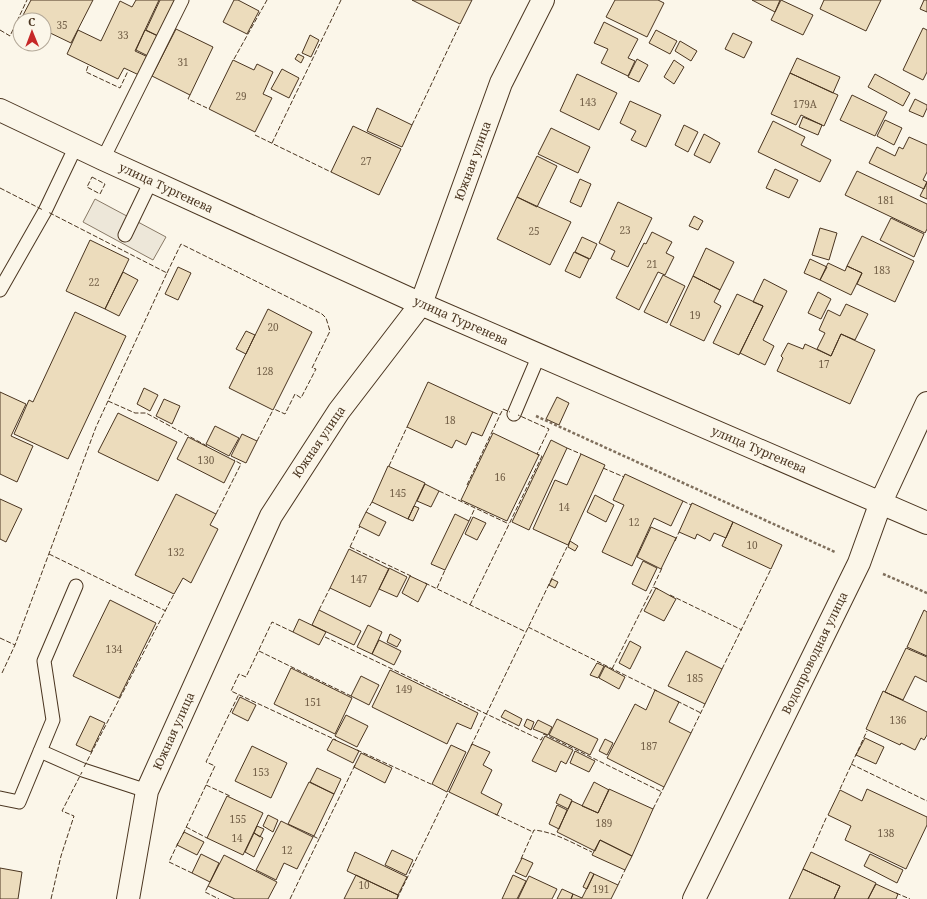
<svg xmlns="http://www.w3.org/2000/svg" width="927" height="899" viewBox="0 0 927 899" font-family="'Noto Serif',serif">
  <style>
    .parking { fill: #ede7d9; stroke: #887966 }
    .building { fill: #ecdcbc; stroke: #4a3520 }
    .lines { fill: none; stroke-linecap: round; stroke-linejoin: round }
    .lane-casing { stroke: #4a3520; stroke-width: 15 }
    .street-casing { stroke: #4a3520; stroke-width: 24 }
    .path { stroke: #7f6f5c; stroke-width: 2.5; stroke-dasharray: 3 2; stroke-linecap: butt }
    .lane { stroke: #fbf6e9; stroke-width: 13 }
    .street { stroke: #fbf6e9; stroke-width: 22 }
    .fence { stroke: #4a3520; stroke-width: 1; stroke-dasharray: 5 2; stroke-linecap: butt }
    .labels { text-anchor: middle; stroke-width: 3; stroke-linejoin: round; paint-order: stroke }
    .number-label { font-size: 10px; fill: #725f47 }
    .street-label { font-size: 12px; fill: #4a3520; stroke: #fbf6e9 }
  </style>
  <rect width="100%" height="100%" fill="#fbf6e9"/>
  <path class="parking" d="M95 199 166 237 153 260 83 222Z"/>
  <path class="building" d="M31 0H93L71 43 44 30V20H25L21 19Z
    M136 0H159L135 51 148 57 139 75 124 68 118 79 67 54 78 30 101 41 120 1 132 7Z
    M160 0H175L158 36 146 30Z
    M234 0H238L259 11 247 34 223 22Z
    M412 0H472L460 24Z
    M615 0H658L664 3 647 37 606 17Z
    M752 0H780L775 12Z
    M781 0 813 15 803 35 771 20Z
    M824 0H881L866 31 820 9Z
    M924 0H927V12L920 9Z
    M604 22 638 39 628 58 635 61 628 76 601 63 608 49 594 43Z
    M923 28 927 30V72L923 80 903 70Z
    M176 29 213 47 190 95 152 76Z
    M145 30 158 36 148 56 136 50Z
    M656 30 677 41 670 54 649 43Z
    M733 33 752 42 744 58 725 49Z
    M310 35 319 40 311 57 302 53Z
    M680 41 697 51 691 61 675 51Z
    M298 54 304 57 301 63 295 59Z
    M797 58 840 77 833 93 790 73Z
    M637 59 648 65 639 82 628 77Z
    M233 60 254 70 257 64 273 72 263 94 272 98 255 132 209 109Z
    M674 60 684 67 674 84 664 77Z
    M282 69 299 78 289 98 271 89Z
    M790 73 838 95 824 126 801 115 796 125 771 114Z
    M577 74 617 93 599 130 560 111Z
    M875 74 910 93 903 106 868 87Z
    M852 95 887 112 875 136 840 120Z
    M915 99 927 105V108L923 117 909 111Z
    M630 101 661 115 646 147 631 140 636 131 620 123Z
    M377 108 412 125 402 147 367 131Z
    M803 117 822 125 818 135 799 127Z
    M885 120 902 128 894 145 877 136Z
    M773 121 805 137 801 145 831 160 820 182 758 152Z
    M684 125 698 132 688 152 675 145Z
    M353 126 401 149 379 195 331 172Z
    M551 128 590 147 578 173 538 154Z
    M704 134 720 143 710 163 694 155Z
    M909 137 927 145V172L923 180 927 182 924 189 869 163 877 147 895 156 899 147 903 149Z
    M537 156 557 166 537 207 517 197Z
    M775 169 798 180 789 198 766 188Z
    M857 171 927 204V229L925 233 845 195Z
    M580 179 591 184 581 207 570 202Z
    M927 182V199L920 196Z
    M517 197 571 222 550 265 497 239Z
    M618 202 652 218 628 267 611 259 615 251 599 243Z
    M694 216 703 221 698 230 689 226Z
    M891 218 924 234 914 257 880 240Z
    M820 228 837 233 829 260 812 255Z
    M652 232 672 242 666 253 674 257 665 275 658 272 639 310 616 298 644 243 646 244Z
    M862 236 914 261 895 302 857 284 862 273 847 266Z
    M582 237 597 244 590 259 575 252Z
    M90 240 129 259 105 309 66 291Z
    M706 248 734 262 720 290 693 276Z
    M574 252 589 259 580 278 565 271Z
    M810 259 827 267 820 280 804 273Z
    M828 263 845 271 847 266 862 273 851 295 820 280Z
    M178 267 191 273 178 300 165 294Z
    M123 272 138 280 119 316 105 309Z
    M663 275 685 286 667 323 644 312Z
    M693 276 720 290 714 302 721 306 704 341 670 325Z
    M764 279 787 291 763 340 774 346 765 365 740 353 763 306 753 302Z
    M818 292 831 299 821 319 808 313Z
    M737 294 763 306 739 355 713 343Z
    M846 304 868 314 855 340 841 334 831 356 817 349 825 333 819 330 828 310 840 316Z
    M268 309 312 332 273 410 229 388Z
    M75 312 126 336 68 459 14 434 29 400 33 402Z
    M246 331 255 335 246 354 236 349Z
    M841 334 875 350 850 404 777 371 783 358 781 356 788 343 803 349 805 344 831 356Z
    M428 382 493 412 482 436 472 432 466 445 456 440 452 448 407 427Z
    M144 388 158 395 150 411 137 404Z
    M0 392 26 404 11 436 33 446 17 482 0 474Z
    M557 397 569 403 559 425 546 419Z
    M164 399 180 406 172 424 156 416Z
    M118 413 177 442 158 481 98 452Z
    M215 426 239 438 229 456 206 444Z
    M493 433 539 455 507 521 461 500Z
    M242 434 257 441 246 463 231 456Z
    M188 437 235 461 224 483 177 459Z
    M551 440 567 448 529 530 512 522Z
    M581 454 605 465 568 545 533 529 555 480 567 485Z
    M388 466 425 483 408 519 372 502Z
    M625 474 683 501 671 526 654 518 632 566 602 552 624 505 613 500Z
    M425 484 439 491 431 507 417 501Z
    M176 494 216 514 210 525 218 529 191 583 183 578 174 594 135 575Z
    M595 495 614 505 606 522 587 512Z
    M0 499 22 509 6 542 0 539Z
    M692 503 733 522 726 538 714 533 710 541 697 534 695 539 679 532Z
    M414 506 419 508 413 521 408 519Z
    M366 512 386 522 379 536 359 526Z
    M455 514 469 521 445 570 431 564Z
    M473 517 486 523 477 540 465 534Z
    M733 522 782 545 771 569 722 546Z
    M651 527 676 538 661 569 637 557Z
    M570 541 578 546 575 551 568 547Z
    M349 549 389 569 370 607 330 588Z
    M643 561 657 568 646 591 632 584Z
    M389 568 407 577 397 597 379 589Z
    M410 576 427 584 418 602 402 593Z
    M552 579 558 582 555 588 549 585Z
    M656 588 676 599 664 621 644 611Z
    M110 600 156 623 119 698 73 676Z
    M319 610 361 631 354 645 312 625Z
    M924 610 927 612V656L907 647Z
    M299 619 326 632 319 645 293 632Z
    M368 625 382 632 372 654 357 647Z
    M390 634 401 640 397 647 387 642Z
    M379 640 401 651 394 665 372 654Z
    M630 641 641 647 630 669 619 663Z
    M906 648 927 657V682L915 676 903 700 885 692Z
    M686 651 722 669 705 704 668 686Z
    M597 663 604 666 598 678 590 675Z
    M605 666 625 677 619 689 599 678Z
    M291 668 352 698 335 734 274 704Z
    M390 670 478 713 471 729 457 723 447 744 372 707Z
    M361 676 379 685 369 705 351 696Z
    M655 690 679 702 669 722 691 733 664 787 607 758 635 704 646 710Z
    M883 691 927 712V735L924 740 921 738 915 750 901 743 900 745 866 729Z
    M240 697 256 705 248 721 232 713Z
    M505 710 522 719 519 726 501 717Z
    M346 715 368 726 357 747 335 736Z
    M90 716 105 723 91 752 76 745Z
    M527 719 534 722 531 730 524 726Z
    M557 719 598 739 590 755 549 735Z
    M538 720 552 727 548 735 533 729Z
    M545 736 573 750 566 764 561 761 556 772 532 761Z
    M865 738 884 747 876 764 856 755Z
    M333 739 359 751 353 763 327 750Z
    M605 739 613 743 607 755 599 751Z
    M472 744 490 752 483 765 492 770 481 793 502 804 497 815 449 792Z
    M451 745 466 752 447 792 432 784Z
    M252 746 287 763 271 798 235 781Z
    M575 751 595 761 589 772 570 763Z
    M361 753 392 768 385 783 354 767Z
    M317 768 341 779 334 794 310 782Z
    M309 782 334 794 314 836 288 824Z
    M594 782 609 790 598 813 582 806Z
    M609 789 653 809 632 856 600 840 595 851 557 832 572 801 598 813Z
    M867 789 927 817V825L906 869 845 840 851 826 828 815 840 790 862 801Z
    M560 794 572 800 568 809 556 803Z
    M227 796 263 813 243 855 207 838Z
    M557 805 567 810 559 829 549 824Z
    M268 815 278 820 273 832 263 826Z
    M281 821 313 837 297 869 284 863 276 880 256 870Z
    M257 826 264 829 260 837 254 833Z
    M184 832 204 842 197 855 177 845Z
    M254 833 263 838 254 857 245 852Z
    M600 840 632 856 625 870 592 855Z
    M392 850 413 860 406 875 385 865Z
    M355 852 407 877 398 895 347 871Z
    M811 852 876 883 868 899H834L840 886 803 869Z
    M201 854 219 863 210 882 192 873Z
    M870 854 903 870 897 883 864 866Z
    M224 855 277 882 268 899H235L208 886Z
    M522 858 533 863 526 877 515 872Z
    M0 868 22 872 18 899H0Z
    M803 869 840 886 834 899H789Z
    M590 872 594 874 587 889 583 887Z
    M594 874 618 885 611 899H571L573 894 582 898Z
    M356 875 398 895 397 899H344Z
    M513 875 526 881 517 899H502Z
    M529 876 557 889 552 899H518Z
    M876 884 898 894 896 899H868Z
    M562 889 573 894 571 899H557Z"/>
  <g class="lines">
    <defs>
      <path id="lane" d="M103 159 182 0
        M125 235 151 181
        M0 290 45 211 76 146
        M514 414 539 355
        M40 751 83 770 147 791
        M0 798 19 802 53 720 44 661 76 586"/>
      <path id="street" d="M0 110 103 159 421 304 927 523
        M128 899 147 791 271 516 339 411 421 304 501 83 543 0
        M694 899 859 563 881 502 927 403"/>
    </defs>
    <use href="#lane" class="lane-casing"/>
    <use href="#street" class="street-casing"/>
    <path class="path" d="M536 416 835 552
      M883 574 927 593"/>
    <use href="#lane" class="lane"/>
    <use href="#street" class="street"/>
    <path class="fence" d="M0 30 10 36 27 0
      M234 59 267 0
      M88 66 86 72 120 88 128 71
      M190 95 188 99 207 108
      M412 125 460 24
      M255 135 331 172
      M272 143 341 0
      M92 177 105 184 100 194 87 187Z
      M0 188 43 210
      M167 273 181 244 322 314 326 318 330 331 312 368 316 369 301 398 295 394 285 414 274 409
      M108 401 135 413H146L207 446
      M493 412 500 415 503 409 510 412
      M257 441 273 410
      M567 448 581 454
      M389 466 407 427
      M603 468 624 477
      M467 485 500 415
      M439 491 509 524
      M683 501 691 505
      M366 512 372 502
      M216 514 241 464 234 460
      M469 521 475 508
      M675 541 679 532
      M350 547 411 576
      M350 547 360 526
      M49 554 166 611
      M425 583 526 632
      M437 588 445 570
      M658 589 653 587 662 568
      M670 595 742 630
      M470 605 542 456 537 454 549 429 518 415
      M319 610 330 588
      M528 627 657 691
      M293 632 272 622 246 677 239 674 231 691 336 740
      M325 637 541 740 544 734 662 792
      M0 638 15 645 96 427 167 273 48 212
      M259 651 351 696
      M612 669 653 587
      M722 669 771 569
      M2 673 15 645
      M677 701 701 713
      M691 733 705 704
      M471 746 567 547
      M357 750 433 785
      M851 764 927 801
      M84 767 174 594
      M206 785 230 796
      M840 789 867 731
      M653 809 664 787
      M495 814 533 832
      M186 827 207 838
      M183 834 215 766 206 762 239 694
      M313 836 319 839 355 765
      M178 843 169 862 192 873
      M813 848 827 816
      M521 859 534 830C555 832 574 844 592 852
      M618 885 625 870
      M208 886 205 892 219 899
      M896 893 910 899
      M51 899 61 856 74 816 62 811 82 772
      M290 899 319 839
      M397 899 449 791"/>
  </g>
  <g class="labels">
    <g class="number-label">
      <text x="62" y="29">35</text>
      <text x="123" y="39">33</text>
      <text x="183" y="66">31</text>
      <text x="241" y="100">29</text>
      <text x="588" y="106">143</text>
      <text x="805" y="108">179А</text>
      <text x="366" y="165">27</text>
      <text x="886" y="204">181</text>
      <text x="625" y="234">23</text>
      <text x="534" y="235">25</text>
      <text x="652" y="268">21</text>
      <text x="882" y="274">183</text>
      <text x="94" y="286">22</text>
      <text x="695" y="319">19</text>
      <text x="273" y="331">20</text>
      <text x="824" y="368">17</text>
      <text x="265" y="375">128</text>
      <text x="450" y="424">18</text>
      <text x="206" y="464">130</text>
      <text x="500" y="481">16</text>
      <text x="398" y="497">145</text>
      <text x="564" y="511">14</text>
      <text x="634" y="526">12</text>
      <text x="752" y="549">10</text>
      <text x="176" y="556">132</text>
      <text x="359" y="583">147</text>
      <text x="114" y="653">134</text>
      <text x="695" y="682">185</text>
      <text x="404" y="693">149</text>
      <text x="313" y="706">151</text>
      <text x="898" y="724">136</text>
      <text x="649" y="750">187</text>
      <text x="261" y="776">153</text>
      <text x="238" y="823">155</text>
      <text x="604" y="827">189</text>
      <text x="886" y="837">138</text>
      <text x="237" y="842">14</text>
      <text x="287" y="854">12</text>
      <text x="364" y="889">10</text>
      <text x="601" y="893">191</text>
    </g>
    <g class="street-label">
      <text transform="translate(473 161) rotate(-70)" y="4">Южная улица</text>
      <text transform="translate(166 188) rotate(25)" y="4">улица Тургенева</text>
      <text transform="translate(461 321) rotate(24)" y="4">улица Тургенева</text>
      <text transform="translate(319 442) rotate(-56)" y="4">Южная улица</text>
      <text transform="translate(759 450) rotate(23)" y="4">улица Тургенева</text>
      <text transform="translate(815 653) rotate(-64)" y="4">Водопроводная улица</text>
      <text transform="translate(174 731) rotate(-66)" y="4">Южная улица</text>
    </g>
  </g>
  <g transform="translate(32 32) rotate(359)"><circle r="19" fill="#fbf6e9" stroke="#b4a999"/>
  <path d="M0-3L7 15L0 10L-7 15Z" fill="#c62828"/>
  <text y="-6" font-size="11" font-weight="bold" text-anchor="middle" fill="#4a3520">С</text>
  </g>
</svg>
